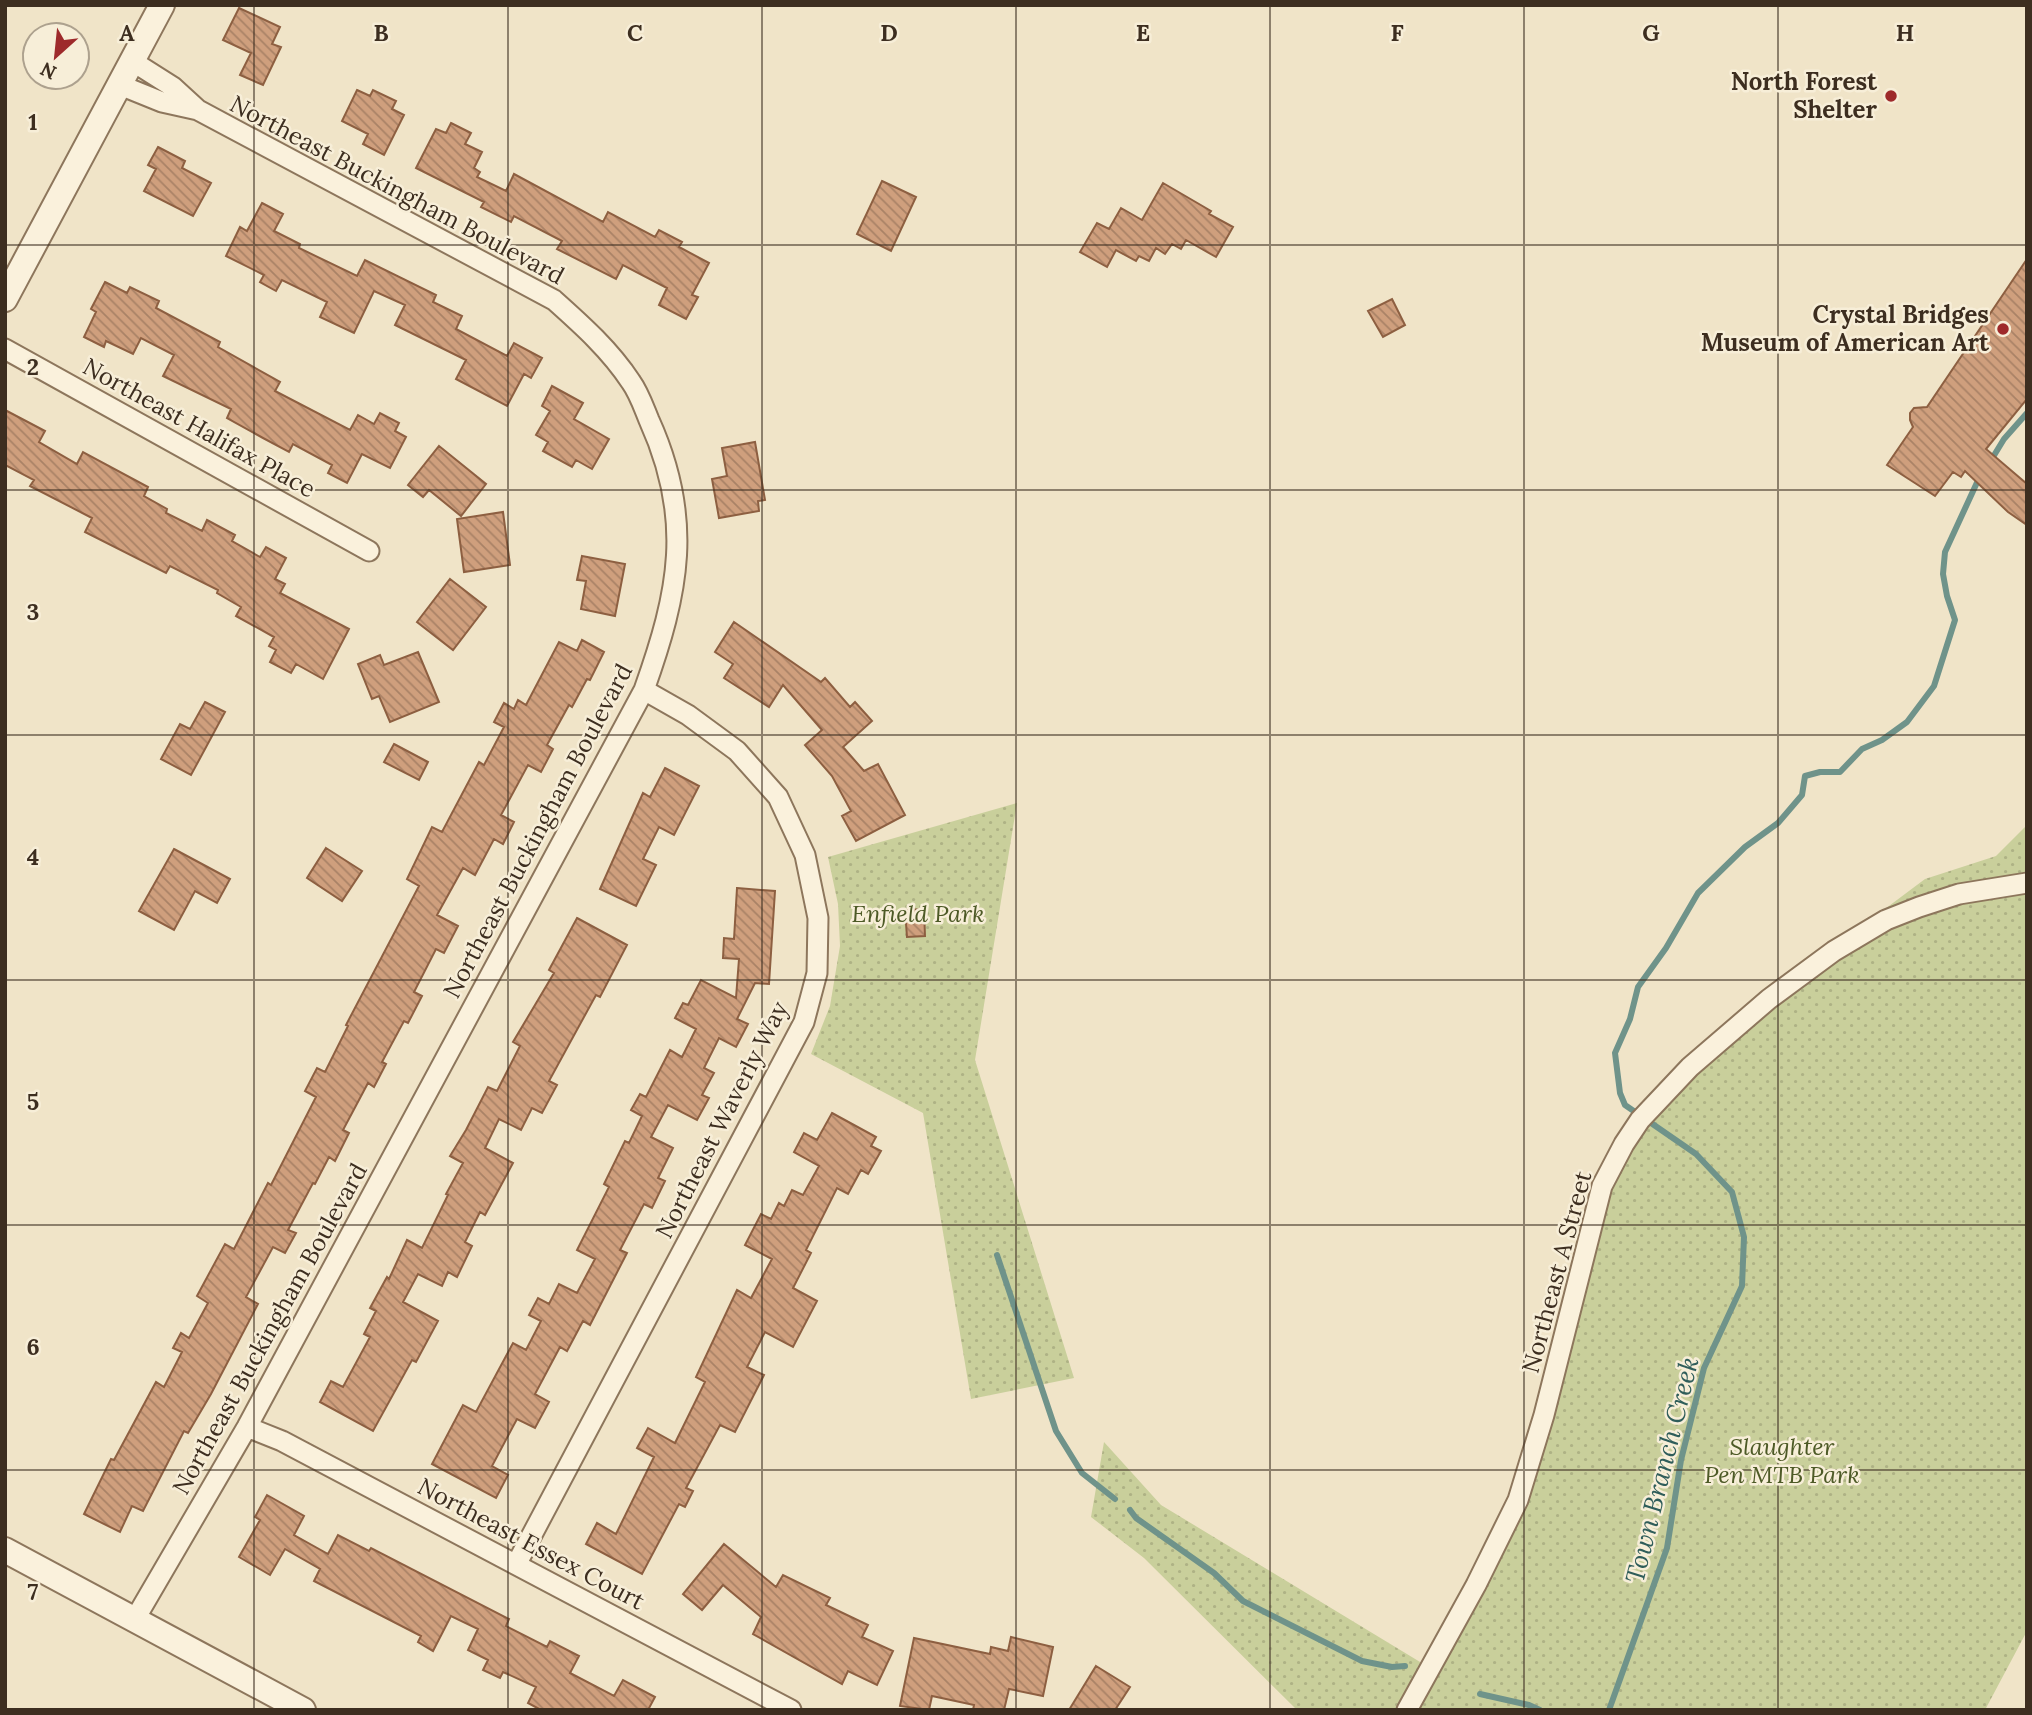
<svg xmlns="http://www.w3.org/2000/svg" width="2032" height="1715" viewBox="0 0 2032 1715" font-family="Lora,serif">
  <style>
    .grass { fill: url(#grass-dots) }
    .lines { fill: none; stroke-linecap: round; stroke-linejoin: round }
    .stream { stroke: #6f938a; stroke-width: 6 }
    .building { fill: url(#building-back-hatch); stroke: #8d5f41; stroke-width: 2 }
    .minor-casing { stroke: #8d765c; stroke-width: 23 }
    .tertiary-casing { stroke: #8d765c; stroke-width: 28 }
    .minor { stroke: #faf1dc; stroke-width: 19 }
    .tertiary { stroke: #faf1dc; stroke-width: 24 }
    .grid { fill: none; stroke: #3d2e20; stroke-width: 2; stroke-opacity: 0.55 }
    .poi-dot { fill: #9e2a2b; stroke: #f7eed8; stroke-width: 2.5 }
    .labels { text-anchor: middle; stroke-width: 5; stroke-linejoin: round; paint-order: stroke }
    .poi-label { font-size: 24px; font-weight: bold; fill: #3d2e20; stroke: #f7eed8; text-anchor: end }
    .street-label { font-size: 24px; fill: #3d2e20; stroke: #f7eed8 }
    .park-label { font-size: 24px; font-style: italic; fill: #4d5a26; stroke: #f7eed8 }
    .water-label { font-size: 26px; font-style: italic; fill: #2f5d5a; stroke: #f7eed8 }
    .grid-label { font-size: 23px; text-anchor: middle; font-weight: bold; fill: #3d2e20; stroke: #f7eed8; stroke-width: 5; stroke-linejoin: round; paint-order: stroke }
  </style>
  <defs>
    <pattern id="grass-dots" width="8" height="8" patternUnits="userSpaceOnUse" patternTransform="scale(1.75)"><rect width="8" height="8" fill="#c9cf9b"/><path d="M2 2h.1M6 6h.1" fill="none" stroke="#aeb285" stroke-width="1.8" stroke-linecap="round"/></pattern>
    <pattern id="building-back-hatch" width="6" height="6" patternUnits="userSpaceOnUse" patternTransform="scale(1.75)"><rect width="6" height="6" fill="#cf9f7d"/><path d="M-1 5l2 2M0 0l6 6M5-1l2 2" fill="none" stroke="#a98266"/></pattern>
  </defs>
  <rect width="100%" height="100%" fill="#f0e4c8"/>
  <path class="grass" d="M1017 803 975 1060 1074 1378 971 1399 923 1113 811 1054 830 1006 840 946 838 904 828 857Z
    M2027 825V1631L1985 1710H1297L1144 1558 1091 1517 1104 1442 1161 1505 1430 1668 1516 1499 1615 1165 1706 1043 1925 879 1996 856Z"/>
  <g class="lines">
    <path class="stream" d="M1990 462 2004 439 2027 413
      M997 1255 1056 1431 1082 1473 1115 1499
      M1130 1510 1136 1518 1214 1573 1243 1601 1362 1661 1392 1667 1405 1666
      M1480 1694 1529 1705 1540 1710
      M1609 1710 1667 1548 1681 1460 1704 1368 1742 1286 1744 1237 1732 1192 1696 1154 1625 1105 1620 1093 1615 1053 1630 1019 1638 987 1666 948 1698 893 1745 847 1778 823 1802 795 1805 776 1820 772H1840L1862 749 1882 740 1907 722 1934 686 1955 620 1947 596 1943 574 1945 552 1980 476"/>
  </g>
  <path class="building" d="M239 8 280 27 272 44 281 47 263 85 240 75 251 53 223 40Z
    M357 90 370 96 373 90 396 101 392 109 404 115 384 155 363 144 368 134 342 121Z
    M451 123 471 133 465 144 482 152 474 168 480 172 477 177 506 191 514 174 603 222 608 212 655 237 659 230 682 242 679 247 709 263 692 295 698 297 686 319 659 305 667 288 623 265 616 279 557 249 562 241 514 216 511 222 481 207 484 202 416 168 436 129 446 133Z
    M158 147 185 161 182 168 211 183 193 216 144 191 156 169 148 165Z
    M882 181 916 197 891 251 857 234Z
    M1163 183 1211 211 1209 214 1233 227 1216 257 1186 240 1181 249 1172 244 1165 254 1156 248 1149 261 1139 256 1136 261 1116 250 1107 267 1080 252 1097 223 1109 229 1121 208 1142 220Z
    M262 203 283 214 274 231 300 244 299 248 357 276 365 260 436 295 433 302 462 316 456 329 507 356 514 343 542 358 531 378 524 374 507 406 456 379 466 360 395 325 405 305 374 291 354 333 320 317 327 302 282 280 276 291 260 282 264 275 226 256 240 227 247 231Z
    M2027 259V399L1986 449 2027 484V525L2008 512 1965 471 1961 477 1953 472 1935 496 1887 465 1913 427 1910 420V413L1914 408 1927 407Z
    M105 282 127 293 130 287 159 301 156 308 220 342 218 347 280 382 275 391 350 430 358 415 374 424 380 413 399 423 395 431 406 437 390 468 362 454 347 483 328 473 332 465 293 444 289 452 263 438 227 418 231 409 163 376 174 355 141 338 133 354 106 341 104 347 84 337 96 312 91 309Z
    M1392 299 1405 325 1383 337 1368 311Z
    M552 386 583 403 574 419 609 439 592 469 576 460 572 467 543 451 548 442 536 435 550 411 542 406Z
    M5 410 45 431 39 442 77 464 83 452 148 487 144 496 167 509 166 513 202 531 207 520 235 535 232 541 260 557 266 547 286 558 275 579 285 584 280 593 349 629 323 679 296 664 291 673 270 662 276 650 269 646 274 637 236 616 241 607 217 593 218 590 170 566 166 573 85 532 92 518 30 486 34 480 5 465Z
    M755 442 765 500 758 501 759 511 719 518 712 479 727 476 722 448Z
    M439 446 486 484 461 516 429 490 423 497 408 485Z
    M503 512 510 565 464 572 457 519Z
    M582 556 625 564 615 616 581 609 586 581 577 580Z
    M450 579 486 607 453 650 417 622Z
    M734 622 821 682 825 678 850 707 855 702 872 721 843 747 864 771 878 764 905 815 856 841 842 816 851 811 832 776 805 745 822 730 783 685 769 707 724 678 733 664 715 652Z
    M582 640 604 652 590 680 587 679 572 707 569 705 547 745 553 749 541 772 528 765 501 815 514 822 503 844 494 839 475 875 463 868 437 915 458 926 444 953 436 949 414 992 422 996 408 1023 404 1021 382 1062 386 1064 374 1087 368 1083 343 1130 349 1133 335 1161 329 1157 315 1184 313 1183 288 1230 296 1233 285 1253 273 1247 246 1297 258 1304 211 1394 188 1433 184 1431 143 1511 132 1506 120 1532 84 1514 111 1459 114 1460 156 1382 164 1387 182 1352 173 1348 181 1333 189 1338 208 1303 197 1296 225 1244 234 1249 268 1183 271 1185 316 1097 305 1091 317 1068 325 1072 348 1026 346 1025 419 886 407 879 432 827 442 832 479 762 484 765 504 727 494 722 504 703 514 709 518 700 526 705 559 642 577 651Z
    M418 652 439 702 390 722 379 696 372 699 358 664 380 655 384 665Z
    M205 702 225 712 191 775 161 759 180 724 190 729Z
    M394 744 428 762 419 780 384 762Z
    M665 768 699 786 674 835 659 827 643 859 656 865 636 906 600 889 643 793 650 797Z
    M326 848 362 871 342 901 307 878Z
    M174 849 230 879 217 903 195 891 174 930 139 911Z
    M737 888 775 891 769 984 755 983 737 1019 748 1024 736 1047 719 1038 704 1068 714 1073 702 1095 709 1098 697 1120 668 1105 651 1137 673 1148 658 1178 665 1181 652 1208 644 1204 620 1250 627 1253 590 1325 583 1321 567 1351 560 1347 535 1394 549 1402 535 1428 517 1419 492 1466 508 1475 496 1498 432 1464 463 1405 476 1412 513 1343 526 1350 541 1321 529 1315 538 1298 549 1304 559 1284 577 1293 595 1259 577 1250 609 1187 604 1184 625 1141 629 1143 642 1116 631 1110 640 1094 646 1097 670 1050 682 1057 696 1029 675 1018 683 1003 688 1005 701 980 736 998 739 959 723 958 724 938 734 939Z
    M924 909 925 936 907 937 905 910Z
    M577 918 627 945 600 997 596 995 549 1081 557 1085 542 1113 532 1108 521 1130 499 1119 485 1148 513 1163 485 1215 480 1212 465 1242 472 1246 457 1277 448 1272 442 1286 418 1274 403 1302 438 1321 416 1362 412 1360 373 1431 320 1402 331 1381 343 1387 370 1337 364 1334 376 1311 370 1308 387 1277 389 1279 407 1240 422 1248 448 1195 446 1194 463 1163 450 1156 466 1130 488 1087 497 1091 520 1046 513 1042 554 973 549 970Z
    M832 1113 876 1137 871 1146 881 1151 868 1174 861 1170 848 1194 837 1188 806 1250 811 1253 793 1288 817 1301 793 1347 765 1332 747 1367 764 1375 735 1432 720 1425 686 1488 693 1491 685 1507 679 1504 642 1574 586 1544 597 1523 616 1534 654 1457 637 1448 648 1428 675 1443 705 1382 696 1377 737 1290 751 1298 772 1259 745 1245 761 1214 771 1219 779 1203 784 1206 792 1190 803 1195 819 1166 794 1152 804 1133 817 1140Z
    M267 1495 304 1516 294 1535 328 1554 338 1535 369 1551 371 1548 509 1619 506 1626 547 1647 550 1641 579 1656 570 1673 614 1696 623 1680 655 1697 648 1710H541L528 1703 536 1687 503 1672 500 1678 483 1670 488 1660 468 1650 478 1629 451 1616 433 1651 418 1642 421 1636 314 1581 320 1569 285 1549 270 1575 239 1557 260 1520 255 1517Z
    M724 1544 776 1587 783 1575 830 1598 826 1605 868 1625 862 1637 893 1651 877 1685 848 1671 842 1684 753 1634 761 1617 723 1585 702 1610 683 1594Z
    M1011 1637 1053 1647 1043 1696 1009 1689 1004 1710H973L974 1705 932 1696 929 1710 900 1706 914 1638 990 1654 991 1647 1008 1651Z
    M1096 1666 1130 1687 1115 1710H1069Z"/>
  <g class="lines">
    <defs>
      <path id="minor" d="M132 61 173 87 197 109
        M120 85 162 102 198 110 554 300C582 325 610 350 631 382 639 393 644 408 649 420 694 519 679 592 644 690L247 1427 135 1619
        M5 349 369 551
        M247 1427 282 1441 791 1710
        M517 1563 804 1022 817 973 818 918 805 855 778 797 737 751 688 715 644 690
        M1407 1710 1476 1585 1518 1500 1544 1415 1602 1186 1624 1144 1640 1120 1690 1067 1769 999 1834 951 1886 920 1919 907 1959 894 2027 883"/>
      <path id="tertiary" d="M5 299 162 5
        M5 1550 303 1710"/>
    </defs>
    <use href="#minor" class="minor-casing"/>
    <use href="#tertiary" class="tertiary-casing"/>
    <use href="#minor" class="minor"/>
    <use href="#tertiary" class="tertiary"/>
  </g>
  <path class="grid" d="M254 5V1710M508 5V1710M762 5V1710M1016 5V1710M1270 5V1710M1524 5V1710M1778 5V1710M5 245H2027M5 490H2027M5 735H2027M5 980H2027M5 1225H2027M5 1470H2027"/>
  <g class="poi-dot">
    <circle cx="1891" cy="96" r="7"/>
    <circle cx="2003" cy="329" r="7"/>
  </g>
  <g class="labels">
    <g class="poi-label">
      <text x="1877" y="90">North Forest<tspan x="1877" dy="28">Shelter</tspan></text>
      <text x="1989" y="323">Crystal Bridges<tspan x="1989" dy="28">Museum of American Art</tspan></text>
    </g>
    <g class="street-label">
      <text transform="translate(397 190) rotate(28)" y="8">Northeast Buckingham Boulevard</text>
      <text transform="translate(199 428) rotate(29)" y="8">Northeast Halifax Place</text>
      <text transform="translate(538 831) rotate(-62)" y="8">Northeast Buckingham Boulevard</text>
      <text transform="translate(722 1120) rotate(-63)" y="8">Northeast Waverly Way</text>
      <text transform="translate(1557 1272) rotate(-75)" y="8">Northeast A Street</text>
      <text transform="translate(270 1329) rotate(-61)" y="8">Northeast Buckingham Boulevard</text>
      <text transform="translate(531 1544) rotate(28)" y="8">Northeast Essex Court</text>
    </g>
    <g class="park-label">
      <text x="918" y="922">Enfield Park</text>
      <text x="1782" y="1455">Slaughter<tspan x="1782" dy="28">Pen MTB Park</tspan></text>
    </g>
    <g class="water-label">
      <text transform="translate(1662 1470) rotate(-76)" y="9">Town Branch Creek</text>
    </g>
  </g>
  <g class="grid-label">
    <text x="127" y="41">A</text>
    <text x="381" y="41">B</text>
    <text x="635" y="41">C</text>
    <text x="889" y="41">D</text>
    <text x="1143" y="41">E</text>
    <text x="1397" y="41">F</text>
    <text x="1651" y="41">G</text>
    <text x="1905" y="41">H</text>
    <text x="33" y="130">1</text>
    <text x="33" y="375">2</text>
    <text x="33" y="620">3</text>
    <text x="33" y="865">4</text>
    <text x="33" y="1110">5</text>
    <text x="33" y="1355">6</text>
    <text x="33" y="1600">7</text>
  </g>
  <rect width="2032" height="1715" fill="none" stroke="#3d2e20" stroke-width="14"/>
  <g transform="translate(56 56) rotate(207)"><circle r="33" fill="#f7eed8" stroke="#ada18e" stroke-width="2"/>
  <path d="M0-5L12 26L0 18L-12 26Z" fill="#9e2a2b"/>
  <text y="-10" font-size="19" font-weight="bold" text-anchor="middle" fill="#3d2e20">N</text>
  </g>
</svg>
